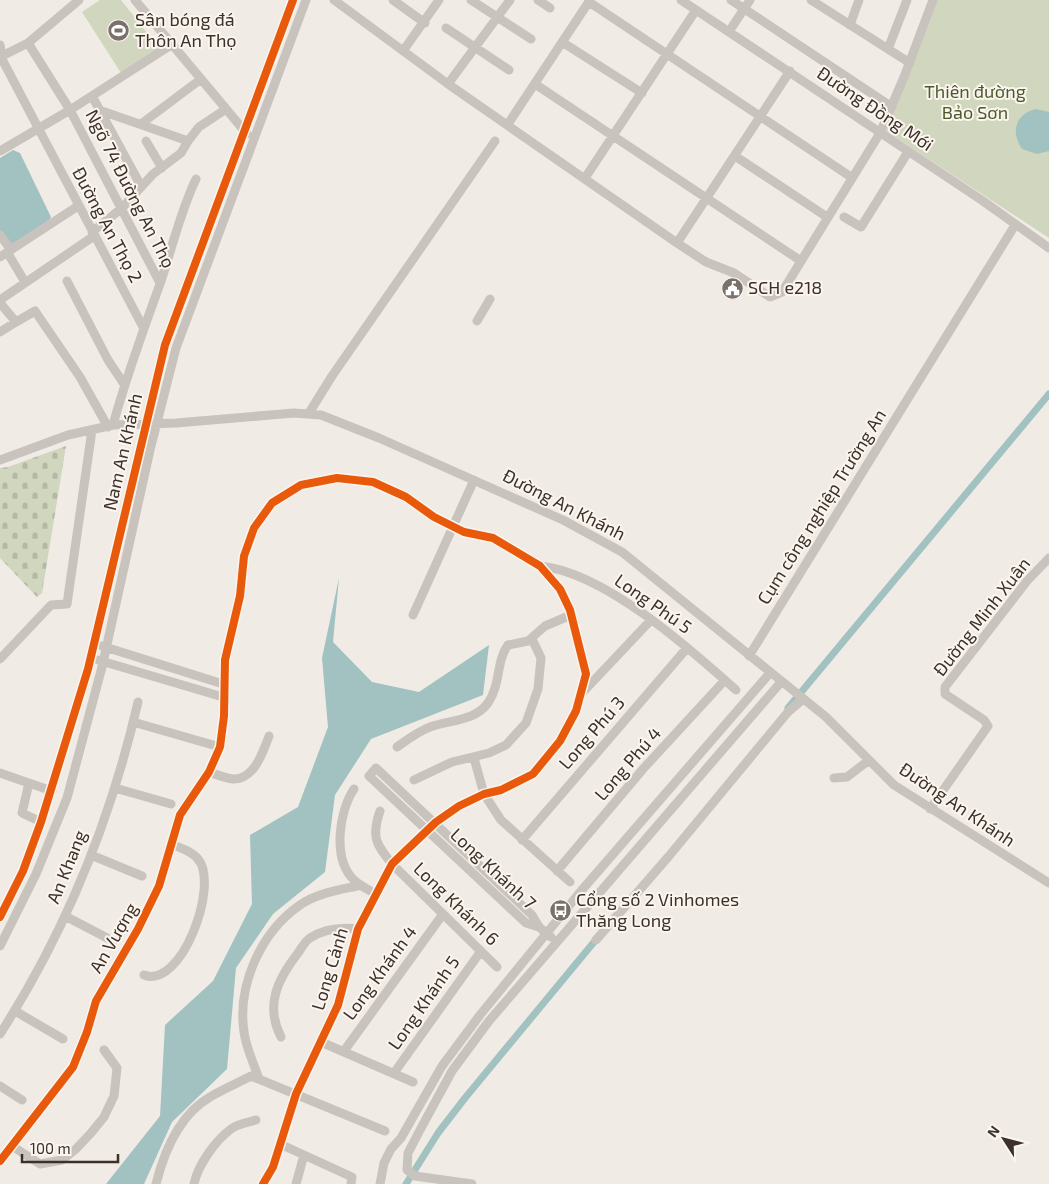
<svg xmlns="http://www.w3.org/2000/svg" width="1049" height="1184" viewBox="0 0 1049 1184" font-family="'Exo 2',sans-serif">
  <style>
    .green { fill: #d1d6bf }
    .cemetery { fill: url(#cemetery-stones) }
    .water { fill: #a1c2c1 }
    .lines { fill: none; stroke-linecap: round; stroke-linejoin: round }
    .canal { stroke: #a1c2c1; stroke-width: 7 }
    .minor { stroke: #c9c3be; stroke-width: 9 }
    .cycleway-casing { stroke: #fbf5ee; stroke-width: 11 }
    .cycleway { stroke: #e8590c; stroke-width: 8 }
    .labels { text-anchor: middle; stroke-width: 4; stroke-linejoin: round; paint-order: stroke }
    .poi-label { font-size: 18px; fill: #3b302b; stroke: #fbf5ee; text-anchor: start }
    .park-label { font-size: 18px; fill: #4a5a2e; stroke: #fbf5ee }
    .street-label { font-size: 18px; fill: #3b302b; stroke: #fbf5ee }
  </style>
  <defs>
    <pattern id="cemetery-stones" width="16" height="16" patternUnits="userSpaceOnUse" patternTransform="scale(1.25)"><rect width="16" height="16" fill="#d1d6bf"/><path d="M2 7V4a2 2 0 0 1 4 0v3zM10 15v-3a2 2 0 0 1 4 0v3z" fill="#b4b8a4"/></pattern>
  </defs>
  <rect width="100%" height="100%" fill="#f0ebe5"/>
  <path class="green" d="M100 0H121L159 48 121 73 82 12Z
    M935 0H1049V238L886 131Z"/>
  <path class="cemetery" d="M66 446 42 593 37 597 0 558V468L8 467Z"/>
  <path class="water" d="M1036 109 1049 112V151L1037 154 1022 149C1010 132 1016 113 1036 109Z
    M13 150 20 153 51 217 48 222 13 244 9 243 0 231V158Z
    M339 578 333 642 372 682 419 692 489 645 483 695 371 739 335 795 325 872 273 914 236 968 227 1069 172 1122 144 1184H106L160 1116 165 1025 213 981 252 904 250 835 298 807 328 727 322 658Z"/>
  <g class="lines">
    <path class="canal" d="M788 708 1049 394
      M406 1184 438 1133 465 1098 599 936"/>
    <path class="minor" d="M135 0 247 134
      M334 0 448 84 677 243 706 262 734 273 770 297 782 292 787 284 880 133 904 77 933 0
      M393 0 425 23
      M471 0 531 39
      M538 0 550 8
      M681 0 983 201 1049 248
      M731 0 892 107
      M811 0 910 63
      M589 2 851 177
      M850 25 859 0
      M732 27 750 0
      M446 28 509 70
      M562 42 642 93
      M28 43 70 110 160 283
      M0 45 3 61 143 327
      M888 49 907 0
      M403 51 439 0
      M2 56 28 43 79 0
      M448 84 510 0
      M535 84 801 261
      M92 96 141 186
      M99 110 188 141
      M141 124 201 79
      M508 124 590 0
      M146 141 162 168
      M0 151 70 110 171 45
      M735 156 827 217
      M585 178 696 10
      M844 217 861 227 908 152
      M92 232 122 208 153 174 181 153 188 141 199 127 226 109
      M0 235 11 250
      M677 243 790 71
      M7 252 25 282
      M0 257 78 206
      M67 281 108 360 124 384
      M0 300 94 236
      M0 303 16 322 35 311 80 377 108 427
      M477 321 490 299
      M0 332 16 322
      M309 413 332 376 495 141
      M113 425C126 377 143 331 160 284 172 249 180 212 196 179
      M0 460 68 435 113 425 176 423 294 413 321 415 379 438 563 520 622 552 826 717 894 785 1049 883
      M540 566C604 572 689 648 736 690
      M413 615 474 480
      M102 646 223 684
      M749 656 1015 225
      M0 659 51 605 67 604 92 430
      M98 660 223 697
      M582 693 651 620
      M133 722 220 747
      M397 747C407 740 417 732 430 727 450 720 475 721 488 703 501 684 496 661 508 645L528 641 545 626 571 615
      M474 758 484 794 501 820 570 882
      M209 772C217 775 225 778 233 779 254 780 263 752 269 736
      M0 773 52 791
      M834 778 847 777 868 761
      M414 780 452 762 489 753 506 745 526 723 538 689 541 658 532 639
      M29 783 22 813 41 822
      M115 788 171 804
      M354 789C339 811 332 859 354 880 360 886 369 890 376 894
      M930 809 988 726 984 720 945 694V687L1027 581 1049 558
      M380 811C371 837 376 844 392 864L497 967
      M522 840 687 648
      M91 855 142 876
      M557 871 643 769 725 680
      M65 916 113 941
      M0 917 23 871 41 822 88 669 165 345 293 0
      M539 927 526 923 369 776 376 768 532 915 539 927 551 937
      M596 940 669 856 788 712 803 699
      M0 946 36 874 67 798 102 667 150 450 176 348 306 0
      M144 975C181 990 220 885 198 859 192 851 180 848 171 844
      M15 1011 63 1039
      M0 1034C65 933 111 819 138 702
      M281 1037C265 1006 277 980 298 953 301 949 305 941 310 938 324 929 341 927 358 929
      M321 1042 413 1082
      M344 1051 443 914
      M394 1073 481 951
      M259 1079C254 1064 246 1048 244 1032 237 985 261 932 300 905 317 893 340 890 361 885
      M0 1086 22 1100
      M280 1144 352 1177 351 1184
      M12 1146 40 1164 62 1160 76 1149 91 1133 104 1117 114 1096 117 1068 104 1050
      M0 1161 73 1067 87 1032 96 1001 138 929 159 886 180 815 209 772 220 747 224 716 225 660 240 596 244 556 254 528 272 503 301 485 337 478 373 482 406 497 434 517 464 532 493 538 540 566 560 589 570 610 586 674 576 711 560 741 533 774 501 790 484 794 459 806 436 822 392 864 358 929 338 1005 296 1094 273 1167 263 1184
      M156 1184C164 1152 179 1115 210 1097 223 1089 238 1083 251 1076L385 1131
      M194 1184C198 1165 215 1141 231 1129 237 1124 249 1122 256 1120
      M296 1184 304 1155
      M380 1184 384 1163 391 1149 401 1138 442 1066 480 1015 581 891 770 673
      M472 1184 415 1176 407 1170 408 1153 420 1130 452 1071 489 1021 781 682"/>
    <defs>
      <path id="cycleway" d="M0 917 23 871 41 822 88 669 165 345 293 0
        M0 1161 73 1067 87 1032 96 1001 138 929 159 886 180 815 209 772 220 747 224 716 225 660 240 596 244 556 254 528 272 503 301 485 337 478 373 482 406 497 434 517 464 532 493 538 540 566 560 589 570 610 586 674 576 711 560 741 533 774 501 790 484 794 459 806 436 822 392 864 358 929 338 1005 296 1094 273 1167 263 1184"/>
    </defs>
    <use href="#cycleway" class="cycleway-casing"/>
    <use href="#cycleway" class="cycleway"/>
  </g>
  <defs>
    <symbol id="stadium-disc" viewBox="-11 -11 22 22"><circle r="9.5" fill="#7a716c" stroke="#fbf5ee"/><path d="M0-5a6.5 5 0 1 0 0 10a6.5 5 0 1 0 0-10ZM-3.5-1.8h7v3.6h-7Z" fill="#fff"/></symbol>
    <symbol id="civic-disc" viewBox="-11 -11 22 22"><circle r="9.5" fill="#7a716c" stroke="#fbf5ee"/><path d="M-.6-6.5H3V-4.5H.6V-3L4-1V1h2V6H-6V1h2V-1L-.6-3ZM-1.2 2.5V6h2.4V2.5Z" fill="#fff"/></symbol>
    <symbol id="bus-disc" viewBox="-11 -11 22 22"><circle r="9.5" fill="#7a716c" stroke="#fbf5ee"/><path d="M-5-6H5V4H4V6H2V4H-2V6H-4V4H-5ZM-3.5-4V0h7V-4ZM-3.5 1.2v1.5H-2V1.2ZM2 1.2v1.5H3.5V1.2Z" fill="#fff"/></symbol>
  </defs>
  <g fill-rule="evenodd">
    <use href="#stadium-disc" x="106" y="18" width="25" height="25"/>
    <use href="#civic-disc" x="720" y="276" width="25" height="25"/>
    <use href="#bus-disc" x="548" y="898" width="25" height="25"/>
  </g>
  <g class="labels">
    <g class="poi-label">
      <text x="135" y="26">Sân bóng đá<tspan x="135" dy="21">Thôn An Thọ</tspan></text>
      <text x="748" y="294">SCH e218</text>
      <text x="576" y="906">Cổng số 2 Vinhomes<tspan x="576" dy="21">Thăng Long</tspan></text>
    </g>
    <g class="park-label">
      <text x="975" y="98">Thiên đường<tspan x="975" dy="21">Bảo Sơn</tspan></text>
    </g>
    <g class="street-label">
      <text transform="translate(875 109) rotate(34)" y="6">Đường Đồng Mới</text>
      <text transform="translate(130 189) rotate(63)" y="6">Ngõ 74 Đường An Thọ</text>
      <text transform="translate(107 225) rotate(62)" y="6">Đường An Thọ 2</text>
      <text transform="translate(123 452) rotate(-77)" y="6">Nam An Khánh</text>
      <text transform="translate(564 505) rotate(27)" y="6">Đường An Khánh</text>
      <text transform="translate(822 507) rotate(-58)" y="6">Cụm công nghiệp Trường An</text>
      <text transform="translate(653 604) rotate(35)" y="6">Long Phú 5</text>
      <text transform="translate(982 617) rotate(-52)" y="6">Đường Minh Xuân</text>
      <text transform="translate(592 733) rotate(-49)" y="6">Long Phú 3</text>
      <text transform="translate(628 764) rotate(-49)" y="6">Long Phú 4</text>
      <text transform="translate(957 805) rotate(34)" y="6">Đường An Khánh</text>
      <text transform="translate(67 867) rotate(-68)" y="6">An Khang</text>
      <text transform="translate(493 869) rotate(43)" y="6">Long Khánh 7</text>
      <text transform="translate(456 904) rotate(44)" y="6">Long Khánh 6</text>
      <text transform="translate(114 938) rotate(-60)" y="6">An Vượng</text>
      <text transform="translate(330 969) rotate(-73)" y="6">Long Cảnh</text>
      <text transform="translate(380 973) rotate(-54)" y="6">Long Khánh 4</text>
      <text transform="translate(424 1003) rotate(-55)" y="6">Long Khánh 5</text>
    </g>
  </g>
  <g transform="translate(1004 1139) rotate(306)" stroke="#fbf5ee" stroke-width="4" paint-order="stroke">
  <path d="M0-4L9 19L0 12L-9 19Z" fill="#3b302b"/>
  <text y="-8" font-size="14" font-weight="bold" text-anchor="middle" fill="#3b302b">N</text>
  </g>
  <path d="M22 1154v8h96v-8" fill="none" stroke="#3b302b" stroke-width="2.5"/>
  <text x="30" y="1154" font-size="15" fill="#3b302b" stroke="#fbf5ee" stroke-width="4" paint-order="stroke">100 m</text>
</svg>
